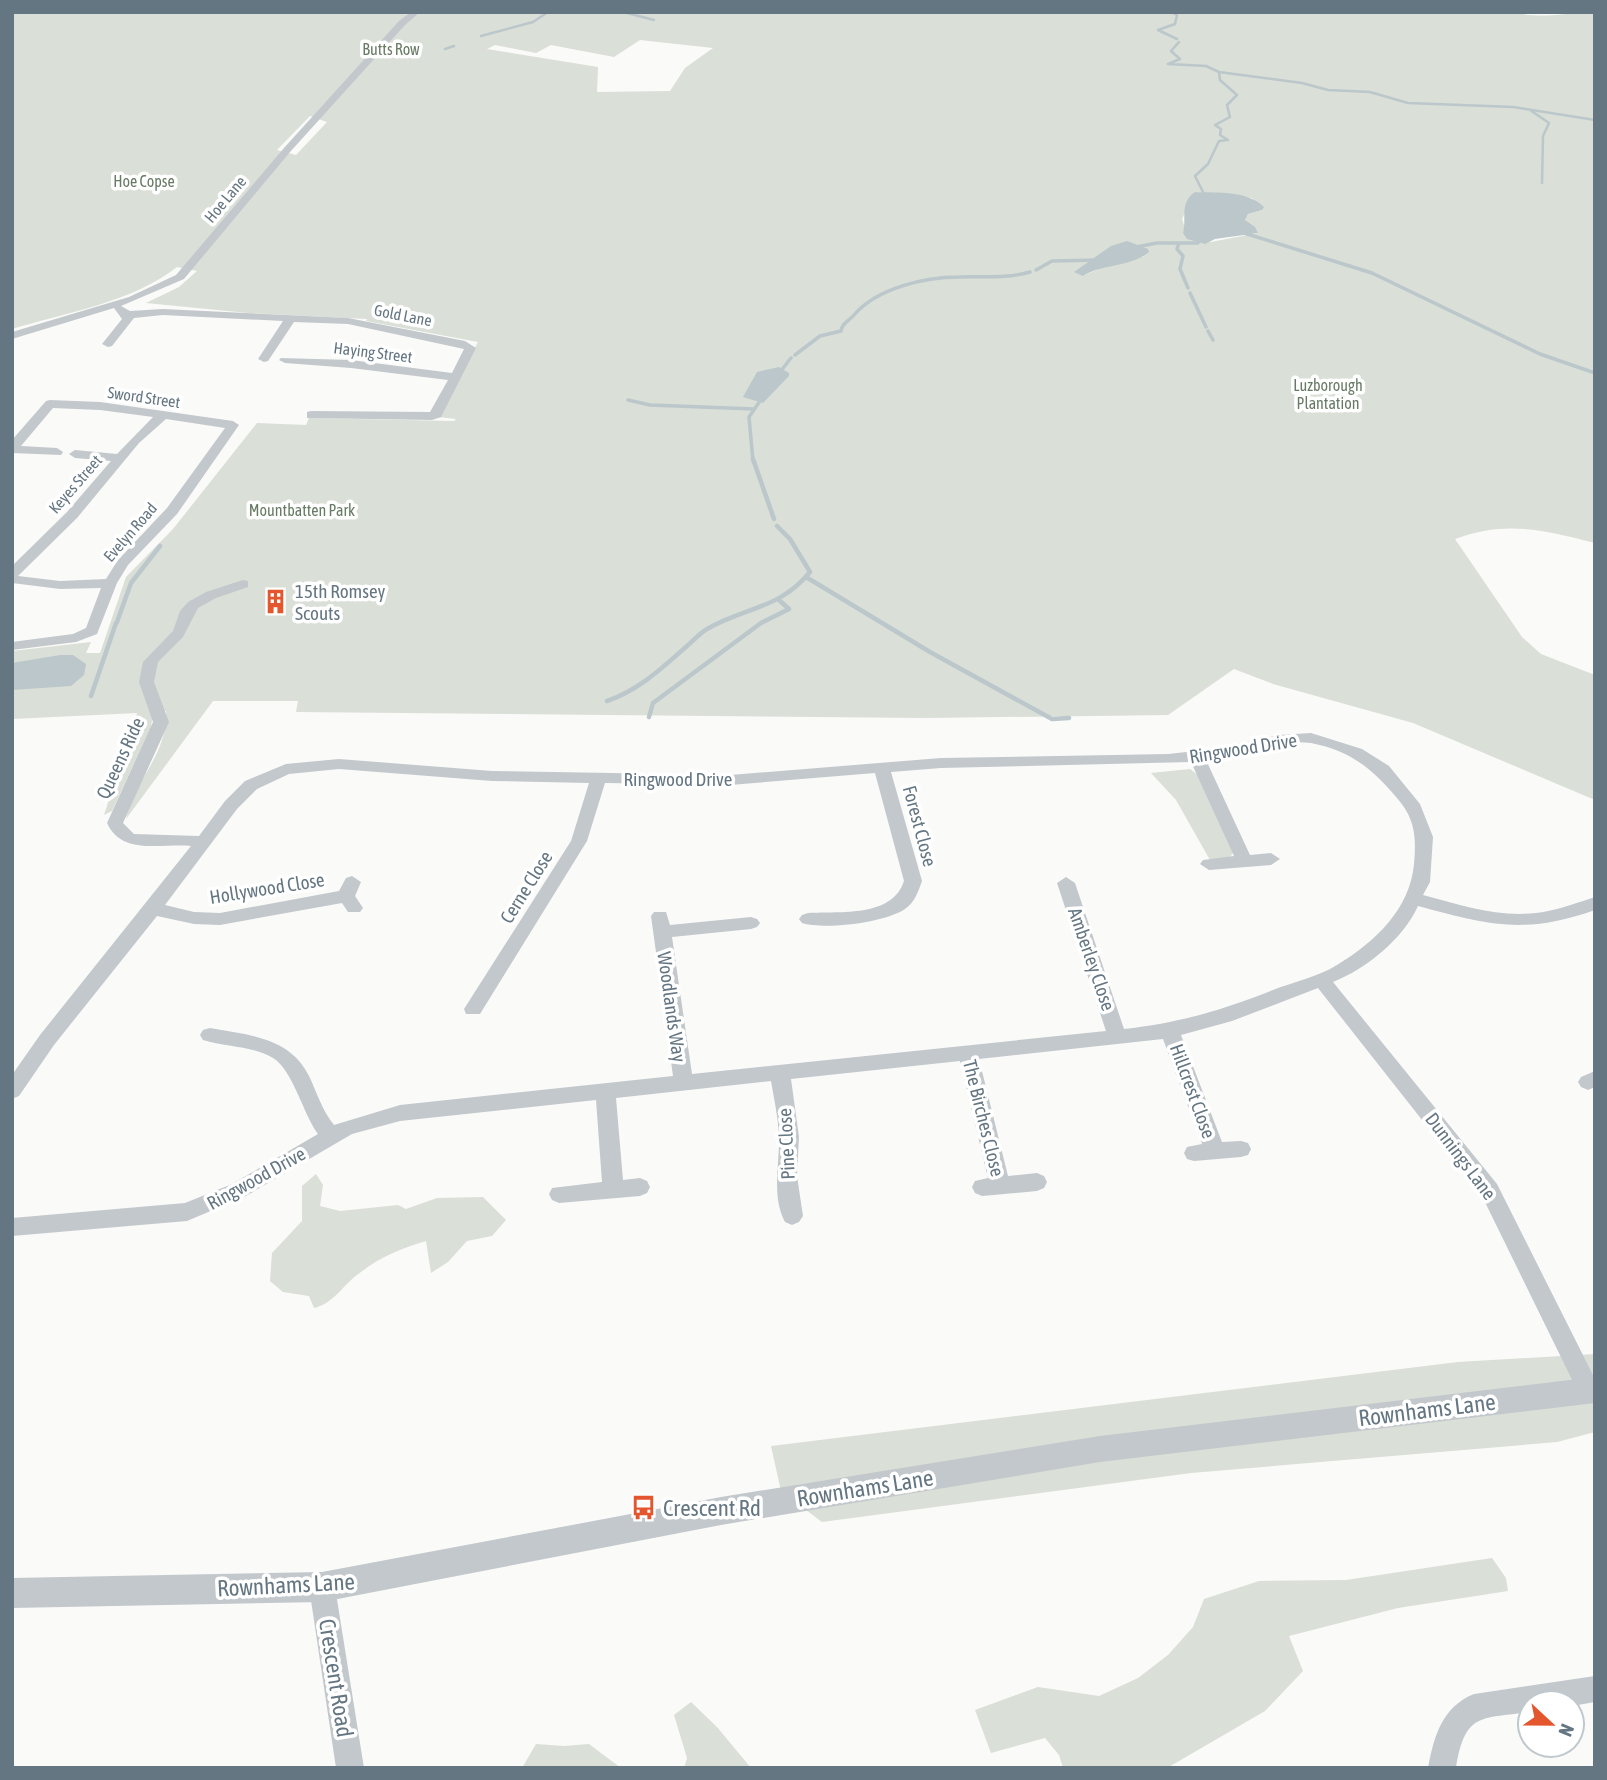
<svg xmlns="http://www.w3.org/2000/svg" width="1607" height="1780" viewBox="0 0 1607 1780" font-family="'Asap Condensed',sans-serif">
  <style>
    .green { fill: #dadfd7; fill-rule: evenodd }
    .water { fill: #bbc7cb }
    .lines { fill: none; stroke-linecap: round; stroke-linejoin: round }
    .stream-far2 { stroke: #bbc7cb; stroke-width: 2.5 }
    .stream-far1 { stroke: #bbc7cb; stroke-width: 3.5 }
    .stream { stroke: #bbc7cb; stroke-width: 4.5 }
    .minor { fill: #c3c8cc; fill-rule: evenodd }
    .tertiary { fill: #c3c8cc; fill-rule: evenodd }
    .labels { text-anchor: middle; stroke-width: 7; stroke-linejoin: round; paint-order: stroke }
    .far-park-label { font-size: 16px; fill: #687a64; stroke: #fff }
    .far-street-label { font-size: 16px; fill: #657683; stroke: #fff }
    .poi-label { font-size: 19px; fill: #657683; stroke: #fff; text-anchor: start }
    .street-label { font-size: 19px; fill: #657683; stroke: #fff }
    .near-street-label { font-size: 23px; fill: #657683; stroke: #fff }
    .near-poi-label { font-size: 23px; fill: #657683; stroke: #fff; text-anchor: start }
  </style>
  <rect width="100%" height="100%" fill="#fafaf8"/>
  <path class="green" d="M12 12H1515C1541 20 1568 12 1595 12V543C1545 530 1505 520 1455 539L1522 637 1541 654 1595 675V800L1413 723 1273 684 1234 669 1168 715 925 718 296 712 298 701H213L126 819C135 778 168 755 166 711L153 712 151 727 112 811 104 815 137 713 12 719V651L91 642 86 653H100L126 577 173 529 257 423 306 425 309 418 454 421 456 419 438 417 478 342 366 321 367 319 248 313 146 303 179 287 197 271 177 267C133 302 65 313 12 329ZM640 40 713 48 685 68 670 91 597 92 598 67 487 49 495 45 536 53 551 45 614 57ZM310 116 327 122 296 155 277 150ZM1195 192 1252 198 1262 210 1248 214 1245 220 1258 233 1211 242 1183 233 1185 228 1182 219ZM1111 246 1145 256C1130 260 1095 269 1083 276Z
    M1190 769 1199 776 1233 853 1230 857 1210 860 1176 800 1151 773Z
    M316 1174 323 1185 320 1206 340 1211 398 1205 406 1209 437 1198 483 1197 506 1220 492 1236 467 1241 448 1262 431 1273 426 1241C402 1248 380 1257 361 1272 342 1285 335 1303 314 1308L309 1296 283 1292 270 1281 272 1253 302 1221V1186Z
    M1595 1354V1432L1557 1442 1191 1473 822 1522 781 1491 771 1446 1458 1362Z
    M1492 1558 1506 1578 1508 1591 1398 1608 1289 1636 1303 1671 1265 1711 1167 1768H1063L1059 1755 1045 1738 991 1753 975 1710 1038 1687 1099 1696 1138 1678 1168 1655 1193 1627 1204 1599 1259 1581 1346 1580Z
    M691 1702 717 1727 751 1768H684L687 1758 674 1715Z
    M536 1744 564 1746 589 1744 621 1768H522Z"/>
  <path class="water" d="M1195 192C1217 193 1247 190 1264 207L1262 210 1248 214 1245 220 1255 227 1258 233 1215 239 1205 244 1187 239 1183 233C1187 218 1179 203 1195 192Z
    M1127 241 1148 249 1149 252C1131 267 1102 264 1083 276L1074 272 1111 246Z
    M779 367 789 373V376L763 403 743 397 757 372Z
    M60 655H73L86 664 84 675 71 686 12 690V663Z"/>
  <g class="lines">
    <path class="stream-far2" d="M623 12 654 20
      M1171 12 1177 15 1175 24 1158 30 1177 39
      M481 36 533 22 548 12
      M1179 42 1171 51 1180 59 1168 64 1206 66 1219 72 1220 80 1237 95 1227 105 1230 117 1215 125 1221 129 1220 135 1228 140 1219 141 1208 164 1195 176 1205 196
      M445 49 454 46
      M1219 72 1302 83 1328 90 1370 92 1408 103 1513 107 1595 120
      M1530 110 1549 123 1543 136 1542 183"/>
    <path class="stream-far1" d="M1244 233 1372 273 1540 354 1595 373
      M1179 243 1177 249 1183 256 1180 269 1188 288
      M1136 247 1157 243H1198L1200 236
      M1036 270 1052 261 1099 260
      M1190 293 1206 327
      M1208 331 1213 340
      M795 355 820 336 841 331C842 323 849 321 854 315 877 288 925 277 959 277 984 276 1006 279 1030 272
      M780 372 791 358
      M628 400 650 405 754 409
      M753 461 749 417 762 398"/>
    <path class="stream" d="M753 459 774 519
      M806 577 930 652 1052 719 1069 718
      M117 622 131 583 160 546
      M91 696 116 623
      M607 701C639 690 662 668 687 646 693 641 700 633 707 629 745 607 780 609 810 572L790 539 777 526
      M649 717 653 703 761 623 789 609 779 600"/>
    <path class="minor" d="M411 12H420L405 25 290 152 184 279 121 306 130 311 163 309 348 318 465 341 476 348 441 417 432 420 307 418V412L311 411 430 412 448 380 351 368 285 363 279 360 281 358 351 360 452 373 464 349 348 324 294 322 268 361 264 362 258 359 283 321 163 315 134 318 112 346 108 347 102 344 122 319 114 308 12 339V332L129 297 176 275 284 148 399 21Z
      M50 400 100 402 233 421 239 425 177 514 128 565 117 583 97 634 76 642 12 650V642L73 634 86 628 101 588 60 589 12 583V566L67 512 111 461 75 458 69 454 75 450 117 454 153 417 100 410 53 408 21 446 57 448 63 452 61 455 12 453V440L46 401ZM166 419 225 428 167 508 118 560 106 579 60 581 18 576 77 518 139 443Z
      M243 580 248 581V587L216 598 198 608 183 637 158 662 154 682 169 722 123 823 134 834 199 836 225 801 245 781 286 764 339 759 492 771 730 775 941 758 1168 754 1214 749 1279 735 1311 733 1362 749 1389 766 1420 804 1433 837 1430 882 1423 895C1464 906 1506 920 1548 911 1564 908 1579 902 1595 897V910C1525 935 1488 925 1418 906 1403 939 1366 969 1333 982L1497 1184 1595 1379V1399L1589 1402 1581 1398 1482 1196 1318 988 1232 1021 1181 1035 1222 1142 1241 1141 1248 1143 1251 1149 1248 1155 1241 1157 1194 1161 1187 1159 1184 1153 1187 1147 1202 1144 1163 1039 979 1059 1008 1176 1037 1173 1044 1176 1047 1182 1044 1188 1037 1191 982 1196 975 1193 972 1187 975 1181 988 1178 960 1061 791 1079 799 1137 797 1176 803 1216 799 1222 792 1225 785 1222C771 1196 780 1163 779 1135 778 1117 774 1099 771 1081L616 1098 623 1180 640 1178 647 1181 650 1187 647 1193 640 1196 559 1203 552 1200 549 1194 552 1188 602 1182 596 1100 400 1121 352 1134 246 1196 187 1221 12 1236V1218L185 1203 232 1184 318 1134C303 1114 293 1070 273 1058 253 1046 226 1047 203 1040L200 1035 203 1030 210 1028C248 1035 290 1037 309 1076 317 1093 322 1110 334 1125L400 1105 673 1076 651 916 654 912H666L670 925 751 917 757 919 760 923 757 927 751 929 672 937 692 1074 1106 1031 1057 883 1066 877 1075 883 1124 1029C1179 1023 1222 1010 1273 990 1293 982 1318 977 1337 965 1375 942 1410 909 1414 864 1416 842 1416 822 1401 803 1376 772 1353 751 1311 743 1277 738 1240 756 1206 760L1250 855 1271 853 1280 859 1271 865 1209 870 1200 864 1203 860 1234 856 1191 762 941 768 891 772 922 881C918 892 915 902 905 909 884 923 825 930 802 923L799 919 802 915 808 913C840 911 892 918 904 881L875 773 730 785 605 783 587 841 480 1014H466L464 1009 571 841 589 783 492 781 339 769 289 774 257 789 237 809 165 905 194 912 220 913 339 891 346 878 352 876 361 882 355 896 363 908 360 912H348L342 903 220 925 194 924 157 916 54 1045 19 1096 12 1099V1075L40 1035 191 846C161 843 122 856 107 823L153 722 139 682 143 662 173 631 180 611 188 602 206 592Z
      M1595 1071V1087L1588 1090 1581 1087 1578 1082 1581 1077Z
      M322 1574 331 1578 335 1587 364 1768H336L309 1587 313 1578Z
      M1595 1676V1702L1572 1706V1703H1530V1712C1481 1719 1465 1712 1456 1768H1428C1434 1736 1442 1707 1474 1694Z"/>
    <path class="tertiary" d="M1595 1377V1403L1100 1462 721 1525 322 1602 12 1608V1578L322 1572 721 1497 1100 1436Z"/>
  </g>
  <defs>
    <symbol id="building-bare" viewBox="-9 -9 18 18"><path d="M-4-6H4V6H1V3H-1V6H-4ZM-2.5-4.3h1.7v1.8h-1.7ZM.8-4.3h1.7v1.8H.8ZM-2.5-1h1.7V.8h-1.7ZM.8-1h1.7V.8H.8Z" fill="#e4572e" stroke="#fff" stroke-width="2.5" paint-order="stroke"/></symbol>
    <symbol id="bus-bare" viewBox="-9 -9 18 18"><path d="M-5-6H5V4H4V6H2V4H-2V6H-4V4H-5ZM-3.5-4V0h7V-4ZM-3.5 1.2v1.5H-2V1.2ZM2 1.2v1.5H3.5V1.2Z" fill="#e4572e" stroke="#fff" stroke-width="2.5" paint-order="stroke"/></symbol>
  </defs>
  <g fill-rule="evenodd">
    <use href="#building-bare" x="258" y="584" width="35" height="35"/>
    <use href="#bus-bare" x="626" y="1490" width="35" height="35"/>
  </g>
  <g class="labels">
    <g class="far-park-label">
      <text x="391" y="55">Butts Row</text>
      <text x="144" y="187">Hoe Copse</text>
      <text x="1328" y="391">Luzborough<tspan x="1328" dy="18">Plantation</tspan></text>
      <text x="302" y="516">Mountbatten Park</text>
    </g>
    <g class="far-street-label">
      <text transform="translate(225 199) rotate(-50)" y="6">Hoe Lane</text>
      <text transform="translate(403 315) rotate(11)" y="6">Gold Lane</text>
      <text transform="translate(373 352) rotate(7)" y="6">Haying Street</text>
      <text transform="translate(144 397) rotate(8)" y="6">Sword Street</text>
      <text transform="translate(75 484) rotate(-49)" y="6">Keyes Street</text>
      <text transform="translate(130 532) rotate(-49)" y="6">Evelyn Road</text>
    </g>
    <g class="poi-label">
      <text x="295" y="598">15th Romsey<tspan x="295" dy="22">Scouts</tspan></text>
    </g>
    <g class="street-label">
      <text transform="translate(1243 748) rotate(-9)" y="7">Ringwood Drive</text>
      <text transform="translate(120 758) rotate(-65)" y="7">Queens Ride</text>
      <text x="678" y="786">Ringwood Drive</text>
      <text transform="translate(920 826) rotate(75)" y="7">Forest Close</text>
      <text transform="translate(526 887) rotate(-58)" y="7">Cerne Close</text>
      <text transform="translate(267 888) rotate(-9)" y="7">Hollywood Close</text>
      <text transform="translate(1092 959) rotate(71)" y="7">Amberley Close</text>
      <text transform="translate(672 1007) rotate(82)" y="7">Woodlands Way</text>
      <text transform="translate(1193 1091) rotate(70)" y="7">Hillcrest Close</text>
      <text transform="translate(984 1118) rotate(76)" y="7">The Birches Close</text>
      <text transform="translate(786 1144) rotate(-93)" y="7">Pine Close</text>
      <text transform="translate(1461 1156) rotate(53)" y="7">Dunnings Lane</text>
      <text transform="translate(256 1178) rotate(-29)" y="7">Ringwood Drive</text>
    </g>
    <g class="near-street-label">
      <text transform="translate(1427 1410) rotate(-7)" y="8">Rownhams Lane</text>
      <text transform="translate(865 1488) rotate(-9)" y="8">Rownhams Lane</text>
      <text transform="translate(286 1585) rotate(-3)" y="8">Rownhams Lane</text>
      <text transform="translate(336 1678) rotate(81)" y="8">Crescent Road</text>
    </g>
    <g class="near-poi-label">
      <text x="663" y="1516">Crescent Rd</text>
    </g>
  </g>
  <rect width="1607" height="1780" fill="none" stroke="#657683" stroke-width="28"/>
  <g transform="translate(1551 1724) rotate(112)"><circle r="33" fill="#ffffff" stroke="#c1c8cd" stroke-width="2"/>
  <path d="M0-5L12 26L0 18L-12 26Z" fill="#e4572e"/>
  <text y="-10" font-size="19" font-weight="bold" text-anchor="middle" fill="#657683">N</text>
  </g>
</svg>
